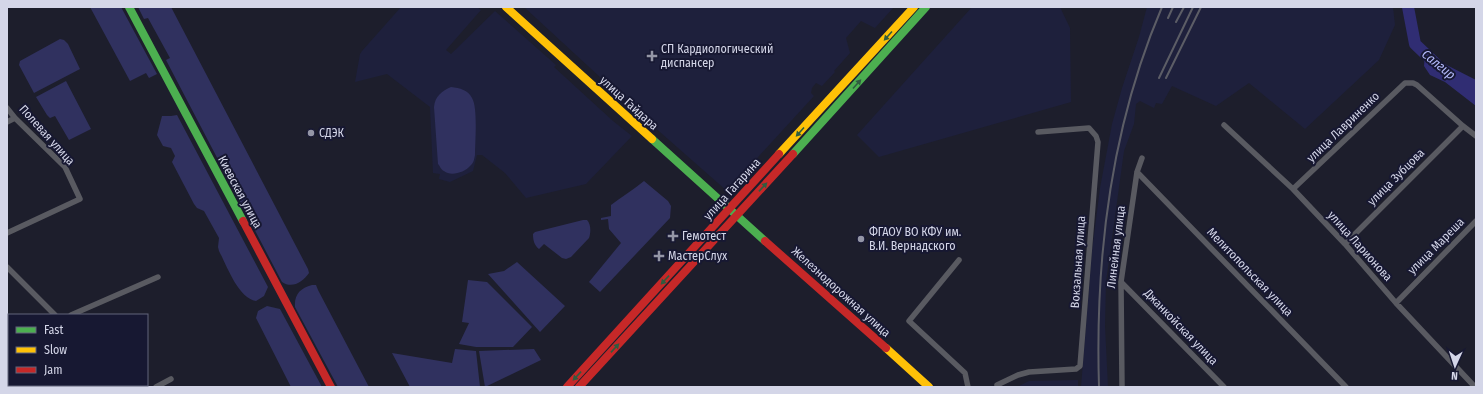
<svg xmlns="http://www.w3.org/2000/svg" width="1483" height="394" viewBox="0 0 1483 394" font-family="'Fira Sans Condensed',sans-serif">
  <style>
    .built { fill: #1e203c }
    .green { fill: #30315f }
    .water { fill: #302d73 }
    .lines { fill: none; stroke-linecap: round; stroke-linejoin: round }
    .river { stroke: #302d73; stroke-width: 12 }
    .street { stroke: #595a61; stroke-width: 5.5 }
    .fast { stroke: #4caf50; stroke-width: 8 }
    .slow { stroke: #ffc107; stroke-width: 8 }
    .jam { stroke: #c62828; stroke-width: 8 }
    .rail { stroke: #5c5d66; stroke-width: 2 }
    .oneway { fill: #2f5c40 }
    .poi-dot { fill: #9496a6; stroke: #171832; stroke-width: 1.5 }
    .labels { text-anchor: middle; stroke-width: 4; stroke-linejoin: round; paint-order: stroke }
    .poi-label { font-size: 12px; fill: #d4d6e8; stroke: #171832; text-anchor: start }
    .street-label { font-size: 12px; fill: #d4d6e8; stroke: #171832 }
    .water-label { font-size: 13px; font-style: italic; fill: #b5bbfc; stroke: #171832 }
  </style>
  <rect width="100%" height="100%" fill="#1d1e2c"/>
  <path class="built" d="M401 7H477L481 10 446 50 451 54 495 11 556 65 554 67 613 121 632 136 586 184 526 198 505 173 482 155H477L473 171 450 182 439 179 440 174 433 173 430 107 387 74 355 82 360 54 362 51Z
    M524 7H894L875 28 861 21 846 38 850 53 834 71 835 72 822 86 816 83 812 88 811 93 814 96 727 191 652 125Z
    M972 7H1060L1070 28 1071 102 879 157 857 135Z
    M1147 7H1393L1395 25 1379 60 1305 129 1249 83 1216 106 1172 86 1162 104 1156 103 1154 108 1140 101 1136 104 1134 124 1124 151 1106 282 1105 326 1108 387H1081L1092 251 1100 188 1112 124 1122 88 1139 37Z
    M1078 380V387H1017L1029 381Z"/>
  <path class="green" d="M90 7H121L157 74 149 78 146 73 130 81Z
    M138 7H171L308 269 309 273C303 282 292 289 282 282L166 60 170 58 148 18 144 19Z
    M60 39 64 40 68 44 80 69 34 93 19 65 20 61Z
    M66 81 91 129 69 140 55 116 50 118 47 115 36 97Z
    M451 87C460 88 468 90 472 98 478 108 475 142 475 155 474 159 474 163 470 166 465 172 451 177 444 171 441 170 440 166 438 164L434 107C435 96 442 91 451 87Z
    M177 115 268 287 264 296 256 301C238 298 227 266 219 251L218 247 219 238 204 211 197 208 194 204 172 162 175 156 171 148 163 146 157 135 162 116H171Z
    M644 181 668 201 671 206 670 218 600 292 589 282 621 243 609 229 608 219 601 220V218L611 216V205C621 197 633 190 644 181Z
    M583 220H587C591 224 591 232 589 238L571 257 566 259 562 258 544 244 539 249C534 245 533 240 533 234L535 232Z
    M517 262 565 306 540 332 488 274 504 271Z
    M468 280 487 282 532 327 513 347H476L459 344 469 323 462 322Z
    M312 285H316L318 290 369 387H338L295 307C294 295 300 288 312 285Z
    M267 306 280 309 322 387H291L256 318 258 311Z
    M455 349 476 351 480 387H410L392 353 452 363Z
    M534 349 541 360 485 387 479 351Z"/>
  <path class="water" d="M1425 54 1476 80V106L1445 82 1430 75 1424 66Z"/>
  <g class="lines">
    <path class="river" d="M1408 7 1415 44 1436 64"/>
    <path class="street" d="M7 108 15 118 65 167 80 199 7 233
      M7 122 15 118
      M1224 125 1293 189 1345 244 1396 303 1475 387
      M1137 172 1346 387
      M1293 189 1405 83H1413L1417 85 1463 126 1476 136
      M1345 244 1463 126
      M959 260 909 321 965 373 968 387
      M7 267 55 315
      M1121 282 1224 387
      M1396 303 1476 221
      M71 315 158 277
      M7 346 9 345
      M997 385 1018 375 1029 372 1076 369 1080 366 1098 142 1096 136 1089 128 1038 132
      M156 387 171 379
      M1122 387 1121 282 1137 172 1142 158"/>
    <path class="fast" d="M129 7 243 221
      M652 139 765 241
      M793 154 926 7"/>
    <path class="slow" d="M506 7 652 139
      M779 154 914 7
      M886 348 929 387"/>
    <path class="jam" d="M243 221 331 387
      M765 241 886 348
      M567 387 779 154
      M579 387 793 154"/>
    <path class="rail" d="M1168 18 1173 7
      M1176 22 1184 7
      M1159 78 1193 7
      M1166 78 1201 7
      M1099 387C1095 258 1111 126 1162 7"/>
  </g>
  <defs><path id="oneway-solid" d="M-6-.8H1V-3.2L6.5 0L1 3.2V.8H-6Z"/></defs>
  <g class="oneway">
    <use href="#oneway-solid" transform="translate(888 36) rotate(132)"/>
    <use href="#oneway-solid" transform="translate(857 84) rotate(-48)"/>
    <use href="#oneway-solid" transform="translate(800 132) rotate(132)"/>
    <use href="#oneway-solid" transform="translate(763 187) rotate(-47)"/>
    <use href="#oneway-solid" transform="translate(665 280) rotate(133)"/>
    <use href="#oneway-solid" transform="translate(615 348) rotate(-47)"/>
    <use href="#oneway-solid" transform="translate(577 376) rotate(133)"/>
  </g>
  <g class="poi-dot">
    <path d="M650 50h4v4h4v4h-4v4h-4v-4h-4v-4h4z"/>
    <circle cx="311" cy="133" r="4"/>
    <path d="M671 230h4v4h4v4h-4v4h-4v-4h-4v-4h4z"/>
    <circle cx="861" cy="239" r="4"/>
    <path d="M657 250h4v4h4v4h-4v4h-4v-4h-4v-4h4z"/>
  </g>
  <g class="labels">
    <g class="poi-label">
      <text x="661" y="53">СП Кардиологический<tspan x="661" dy="14">диспансер</tspan></text>
      <text x="319" y="137">СДЭК</text>
      <text x="869" y="236">ФГАОУ ВО КФУ им.<tspan x="869" dy="14">В.И. Вернадского</tspan></text>
      <text x="682" y="240">Гемотест</text>
      <text x="668" y="260">МастерСлух</text>
    </g>
    <g class="street-label">
      <text transform="translate(629 103) rotate(42)" y="4">улица Гайдара</text>
      <text transform="translate(1343 127) rotate(-44)" y="4">улица Лавриненко</text>
      <text transform="translate(47 135) rotate(48)" y="4">Полевая улица</text>
      <text transform="translate(1396 177) rotate(-45)" y="4">улица Зубцова</text>
      <text transform="translate(732 189) rotate(-48)" y="4">улица Гагарина</text>
      <text transform="translate(240 192) rotate(62)" y="4">Киевская улица</text>
      <text transform="translate(1360 246) rotate(48)" y="4">улица Ларионова</text>
      <text transform="translate(1436 246) rotate(-45)" y="4">улица Мареша</text>
      <text transform="translate(1116 247) rotate(-83)" y="4">Линейная улица</text>
      <text transform="translate(1078 262) rotate(-86)" y="4">Вокзальная улица</text>
      <text transform="translate(1250 272) rotate(46)" y="4">Мелитопольская улица</text>
      <text transform="translate(841 292) rotate(42)" y="4">Железнодорожная улица</text>
      <text transform="translate(1181 327) rotate(46)" y="4">Джанкойская улица</text>
    </g>
    <g class="water-label">
      <text transform="translate(1439 64) rotate(39)" y="5">Салгир</text>
    </g>
  </g>
  <rect width="1483" height="394" fill="none" stroke="#d4d6e8" stroke-width="16"/>
  <rect x="8" y="314" width="140" height="72" fill="#171832" stroke="#63647b"/>
  <rect x="16" y="327" width="20" height="6" fill="#4caf50" stroke="#63647b"/>
  <text x="44" y="334" font-size="12" fill="#d4d6e8">Fast</text>
  <rect x="16" y="347" width="20" height="6" fill="#ffc107" stroke="#63647b"/>
  <text x="44" y="354" font-size="12" fill="#d4d6e8">Slow</text>
  <rect x="16" y="367" width="20" height="6" fill="#c62828" stroke="#63647b"/>
  <text x="44" y="374" font-size="12" fill="#d4d6e8">Jam</text>
  <g transform="translate(1455 366) rotate(183)" stroke="#171832" stroke-width="3" paint-order="stroke">
  <path d="M0-3L7 15L0 10L-7 15Z" fill="#d4d6e8"/>
  <text y="-6" font-size="11" font-weight="bold" text-anchor="middle" fill="#d4d6e8">N</text>
  </g>
</svg>
